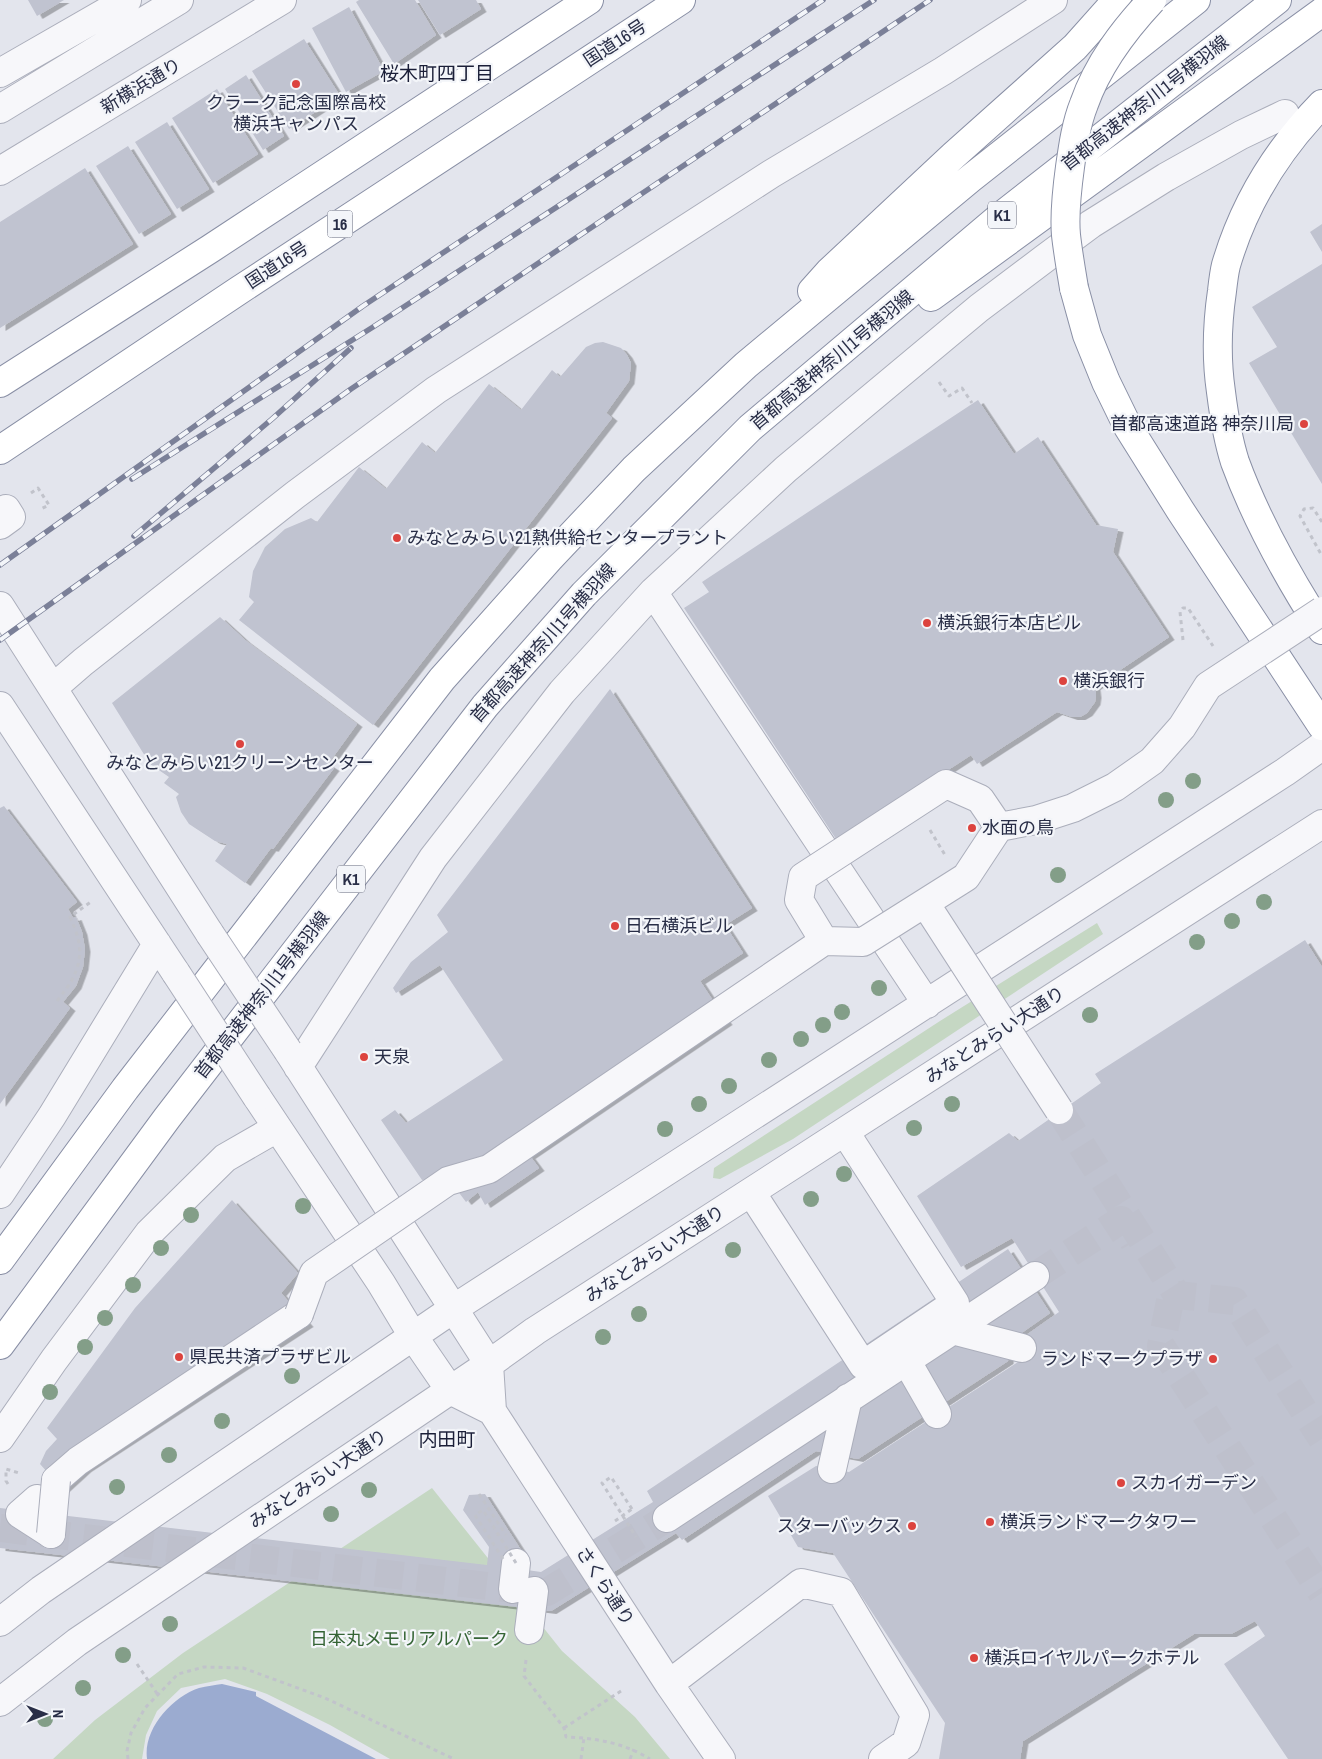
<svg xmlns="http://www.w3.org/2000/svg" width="1322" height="1759" viewBox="0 0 1322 1759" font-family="'Archivo Narrow','Noto Sans JP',sans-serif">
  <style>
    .green { fill: #c5d7c3 }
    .water { fill: #9babd0 }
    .building { fill: #c0c3d0; filter: url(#shadow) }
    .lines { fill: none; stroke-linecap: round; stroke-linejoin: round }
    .minor-tunnel { stroke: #bec0cc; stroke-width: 28; stroke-dasharray: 28 14; stroke-linecap: butt }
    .minor-casing { stroke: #abaebb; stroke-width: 30 }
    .highway-casing { stroke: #898fa5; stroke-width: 30 }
    .path { stroke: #c1c3cb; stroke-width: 3; stroke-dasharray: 4 4; stroke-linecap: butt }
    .minor { stroke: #f7f7fa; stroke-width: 28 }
    .highway { stroke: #fff; stroke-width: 28 }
    .rail-casing { stroke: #7b8098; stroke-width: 5.5 }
    .rail { stroke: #f3f5f9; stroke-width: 4; stroke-dasharray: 11; stroke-linecap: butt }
    .minor-bridge-casing { stroke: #abaebb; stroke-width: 30; stroke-linecap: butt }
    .highway-bridge-casing { stroke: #898fa5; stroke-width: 30; stroke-linecap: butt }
    .path-bridge { stroke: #c1c3cb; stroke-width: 3; stroke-dasharray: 4 4; stroke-linecap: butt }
    .minor-bridge { stroke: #f7f7fa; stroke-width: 28 }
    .highway-bridge { stroke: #fff; stroke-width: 28 }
    .tree { fill: #839e88 }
    .poi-dot { fill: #dc433e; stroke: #f3f5f9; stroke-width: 2 }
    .labels { text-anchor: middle; stroke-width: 4.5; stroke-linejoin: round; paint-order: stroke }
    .shield { fill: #f3f5f9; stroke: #666a7c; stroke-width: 1 }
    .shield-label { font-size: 16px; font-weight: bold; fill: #292e47 }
    .street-label { font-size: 18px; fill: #292e47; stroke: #f3f5f9 }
    .poi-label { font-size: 18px; fill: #292e47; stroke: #f3f5f9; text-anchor: start }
    .park-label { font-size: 18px; fill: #356435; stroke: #f3f5f9 }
    .neighbourhood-label { font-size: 19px; fill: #1b1f38; stroke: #f3f5f9 }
  </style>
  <defs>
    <filter id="shadow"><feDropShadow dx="5.5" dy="3" stdDeviation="0" flood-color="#0004"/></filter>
  </defs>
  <rect width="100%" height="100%" fill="#e3e5ed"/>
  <path class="green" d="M1097 923 1103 934 793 1139 720 1179 713 1178 714 1168 940 1021Z
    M432 1488 562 1651 635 1717 670 1759H390L330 1725 267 1694 225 1679 181 1688 157 1711 146 1735 142 1759H53L95 1720 183 1653Z"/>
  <path class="water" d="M222 1684 256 1692V1696L376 1759H147C143 1729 172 1697 199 1688 207 1686 215 1685 222 1684Z"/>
  <path class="building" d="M28 0H64L37 16Z
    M359 0H415L436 35 394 64 356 2Z
    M418 0H476L481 9 440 35Z
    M349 7 384 71 346 92 312 28Z
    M304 39 340 96 289 129 252 71Z
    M246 75 284 136 263 150 225 89Z
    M217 89 258 154 213 183 172 118Z
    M167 122 209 189 177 209 135 142Z
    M128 146 171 214 139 234 96 166Z
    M85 168 133 244 0 328V222Z
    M1322 224V252L1310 232Z
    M1322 264V484L1249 363 1277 347 1252 307Z
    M603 342 621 348 627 355 631 363 629 381 606 413 612 418 373 725 239 620 254 602 249 597 253 571 265 547 285 529 311 518 317 522 359 467 386 489 422 442 435 453 489 384 521 410 552 370 560 377 586 347 595 343Z
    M978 400 1014 454 1038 437 1096 525 1118 529 1113 552 1169 637 1095 687 1096 695 1095 702 1087 713 1080 717H1072L1057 712 977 764 971 755 838 842 684 608 709 592 702 582Z
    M220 617 245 640 357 724 328 764 334 768 273 849 271 848 245 883 215 861 227 844 215 841 189 824 181 812 176 797 179 794 164 783 169 777 150 764 112 703Z
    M610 689 752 908 725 925 743 953 700 981 727 1022 530 1156 539 1168 485 1205 478 1192 466 1202 457 1190 435 1179 422 1180 381 1120 395 1110 406 1123 503 1060 440 965 396 993 393 988 411 962 448 932 437 915Z
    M4 806 77 902 68 909 73 918 76 917 82 932 85 949 83 967 76 986 63 1002 70 1008 0 1104V808Z
    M1305 940 1322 967V1759H1288L1224 1664 1265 1636 1255 1621 1231 1634H1194L1023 1741 1020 1759H939L945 1723 833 1553 798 1547 768 1496 816 1466 849 1472 1018 1362 1025 1336 1059 1312 1012 1238 961 1267 917 1196 1009 1133 1018 1141 1101 1083 1095 1074Z
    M232 1200 298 1273 281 1293 308 1324 86 1469 63 1490 40 1464 46 1451 57 1439 47 1428 135 1308Z
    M1008 1249 1050 1313 1010 1341 1008 1361 858 1459 816 1451 682 1540 676 1533 551 1611 0 1548V1508L487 1565 489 1547 463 1510 469 1495 485 1494 521 1550 520 1569 541 1572 653 1502 647 1491Z"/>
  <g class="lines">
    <path class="minor-tunnel" d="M1059 1110 1177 1295 1234 1301 1322 1439
      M1035 1276 1121 1220 1134 1242
      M1170 1301 1161 1346 1322 1593
      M0 1528 513 1589 547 1592 667 1518"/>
    <defs>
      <path id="minor" d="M0 73 127 0
        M0 109 179 0
        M0 171 282 0
        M0 525 11 517 6 509
        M653 592 927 1004
        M0 606 210 934
        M53 688 83 662 295 495 436 390 771 174 943 71 1053 0
        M0 706 176 973
        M288 1051 489 1364 492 1411 669 1684 721 1759
        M298 1067 433 858 562 692 653 592 786 469 979 308 1044 259 1091 224 1166 177 1241 135 1285 114
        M257 1097 381 1283 413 1336 450 1390 492 1411
        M751 1192 863 1365 955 1303 845 1132
        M0 1194 52 1116 157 944
        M952 1330 1022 1348
        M906 1360 937 1414
        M0 1438 54 1360 149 1233 225 1158 277 1128
        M832 1469 848 1398
        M56 1480 78 1461 299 1314
        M37 1499 20 1514 51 1534
        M667 1518 1035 1276
        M513 1589 516 1563
        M0 1622 41 1590 453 1309 1285 772 1322 746
        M529 1630 534 1591
        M669 1684 801 1583 841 1592 915 1715 906 1743 883 1759
        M0 1702 77 1642 489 1364 535 1331 1322 824"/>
      <path id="highway" d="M1322 104C1278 149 1244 204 1226 265 1224 273 1223 282 1222 291 1217 325 1216 358 1221 392 1224 416 1228 440 1235 462 1257 522 1288 577 1322 630
        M1074 288 1087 335 1106 382 1128 427 1180 510 1322 726
        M812 291 829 272 953 156 1075 47 1117 0
        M931 297 1322 12
        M0 383 210 249 589 0
        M0 450 238 291 681 0
        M0 1260 125 1089 442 679 549 559 634 469 746 365 971 178 1196 0
        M0 1345 167 1118 485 706 584 594 750 428 1001 216 1277 0"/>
    </defs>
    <use href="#minor" class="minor-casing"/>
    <use href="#highway" class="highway-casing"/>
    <path class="path" d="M939 382 949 396 962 388 972 403
      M31 493 38 488 49 505 41 509
      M1322 522 1313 508 1304 509 1300 516 1322 556
      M1183 640 1180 612 1183 608H1188L1213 646
      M930 830 945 855
      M57 1001C81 971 87 953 70 917L92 901
      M8 1484 6 1481V1469L19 1473
      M479 1494 506 1535
      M615 1521 632 1509
      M526 1660 524 1676 564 1728 566 1737C596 1738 624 1743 650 1759
      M137 1664 158 1695
      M564 1728 621 1691
      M128 1759 127 1751 131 1733 145 1708 178 1674 204 1667 243 1668 325 1698 454 1759
      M581 1759 584 1738
      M630 1759 634 1749"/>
    <use href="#minor" class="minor"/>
    <use href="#highway" class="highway"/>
    <defs>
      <path id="rail" d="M132 479 373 327 874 0
        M134 536 272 419 351 348
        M0 565 363 306 823 0
        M0 640 351 389 930 0"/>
    </defs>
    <use href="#rail" class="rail-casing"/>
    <use href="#rail" class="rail"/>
    <defs>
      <path id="minor-bridge" d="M925 903 1059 1110
        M210 934 288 1051
        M824 941 799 900 803 877 946 784 980 799 999 827
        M176 973 257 1097
        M299 1314 314 1273 448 1181 489 1169 824 941 863 942 966 877 999 827 1036 820 1073 808 1115 787 1152 761 1182 727 1208 686 1322 611
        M51 1534 56 1480"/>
      <path id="highway-bridge" d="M1074 288C1071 270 1068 253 1066 235 1064 213 1067 189 1070 167 1073 146 1076 124 1084 104 1098 64 1123 31 1152 0"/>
    </defs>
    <use href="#minor-bridge" class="minor-bridge-casing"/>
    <use href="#highway-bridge" class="highway-bridge-casing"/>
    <path class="path-bridge" d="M632 1509 611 1477 602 1483 636 1537
      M503 1559 475 1515 483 1510 516 1563"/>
    <use href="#minor-bridge" class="minor-bridge"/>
    <use href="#highway-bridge" class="highway-bridge"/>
  </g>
  <g class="tree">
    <circle cx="1193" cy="781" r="8"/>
    <circle cx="1166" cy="800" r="8"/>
    <circle cx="1058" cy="875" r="8"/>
    <circle cx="1264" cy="902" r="8"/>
    <circle cx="1232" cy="921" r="8"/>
    <circle cx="1197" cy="942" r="8"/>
    <circle cx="879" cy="988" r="8"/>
    <circle cx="842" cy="1012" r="8"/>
    <circle cx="1090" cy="1015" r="8"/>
    <circle cx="823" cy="1025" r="8"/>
    <circle cx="801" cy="1039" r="8"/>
    <circle cx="769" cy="1060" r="8"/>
    <circle cx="729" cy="1086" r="8"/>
    <circle cx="699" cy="1104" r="8"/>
    <circle cx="952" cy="1104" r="8"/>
    <circle cx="914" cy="1128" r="8"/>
    <circle cx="665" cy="1129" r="8"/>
    <circle cx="844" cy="1174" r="8"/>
    <circle cx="811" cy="1199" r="8"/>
    <circle cx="303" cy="1206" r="8"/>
    <circle cx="191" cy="1215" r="8"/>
    <circle cx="161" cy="1248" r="8"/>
    <circle cx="733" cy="1250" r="8"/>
    <circle cx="133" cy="1285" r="8"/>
    <circle cx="639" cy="1314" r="8"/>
    <circle cx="105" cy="1318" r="8"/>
    <circle cx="603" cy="1337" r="8"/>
    <circle cx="85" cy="1347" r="8"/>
    <circle cx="292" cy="1376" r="8"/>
    <circle cx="50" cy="1392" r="8"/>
    <circle cx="222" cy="1421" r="8"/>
    <circle cx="169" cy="1455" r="8"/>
    <circle cx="117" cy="1487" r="8"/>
    <circle cx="369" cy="1490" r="8"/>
    <circle cx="331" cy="1514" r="8"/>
    <circle cx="170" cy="1624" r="8"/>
    <circle cx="123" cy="1655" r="8"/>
    <circle cx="83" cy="1688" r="8"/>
    <circle cx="45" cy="1719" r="8"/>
  </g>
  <g class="poi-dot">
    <circle cx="296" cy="84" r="5"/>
    <circle cx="1304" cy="424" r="5"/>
    <circle cx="397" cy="538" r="5"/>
    <circle cx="927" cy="623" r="5"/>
    <circle cx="1063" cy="681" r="5"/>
    <circle cx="240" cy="744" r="5"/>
    <circle cx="972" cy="828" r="5"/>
    <circle cx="615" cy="926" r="5"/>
    <circle cx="364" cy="1057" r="5"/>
    <circle cx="179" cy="1357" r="5"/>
    <circle cx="1213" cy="1359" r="5"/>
    <circle cx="1121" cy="1483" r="5"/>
    <circle cx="990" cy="1522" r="5"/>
    <circle cx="912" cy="1526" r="5"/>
    <circle cx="974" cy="1658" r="5"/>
  </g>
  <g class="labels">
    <g class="shield">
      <rect x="988" y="201.5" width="28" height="27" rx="4"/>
      <rect x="327.5" y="210.5" width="25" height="27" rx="4"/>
      <rect x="337" y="865.5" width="28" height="27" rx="4"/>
    </g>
    <g class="shield-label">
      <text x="1002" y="221">K1</text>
      <text x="340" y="230">16</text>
      <text x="351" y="885">K1</text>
    </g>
    <g class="street-label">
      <text transform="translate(615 43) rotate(-33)" y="6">国道16号</text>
      <text transform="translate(141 86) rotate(-31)" y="6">新横浜通り</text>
      <text transform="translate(1145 103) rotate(-38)" y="6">首都高速神奈川1号横羽線</text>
      <text transform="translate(277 265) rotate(-33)" y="6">国道16号</text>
      <text transform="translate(832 360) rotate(-40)" y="6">首都高速神奈川1号横羽線</text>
      <text transform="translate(543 643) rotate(-48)" y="6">首都高速神奈川1号横羽線</text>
      <text transform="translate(262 995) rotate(-52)" y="6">首都高速神奈川1号横羽線</text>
      <text transform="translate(995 1035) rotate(-33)" y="6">みなとみらい大通り</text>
      <text transform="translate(655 1254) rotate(-33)" y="6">みなとみらい大通り</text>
      <text transform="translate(318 1479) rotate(-34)" y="6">みなとみらい大通り</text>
      <text transform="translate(605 1586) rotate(57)" y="6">さくら通り</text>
    </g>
    <g class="poi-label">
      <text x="296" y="109" text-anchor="middle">クラーク記念国際高校<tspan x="296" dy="21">横浜キャンパス</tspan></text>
      <text x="1294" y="430" text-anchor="end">首都高速道路 神奈川局</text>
      <text x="407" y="544">みなとみらい21熱供給センタープラント</text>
      <text x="937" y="629">横浜銀行本店ビル</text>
      <text x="1073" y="687">横浜銀行</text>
      <text x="240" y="769" text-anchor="middle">みなとみらい21クリーンセンター</text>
      <text x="982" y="834">水面の鳥</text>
      <text x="625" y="932">日石横浜ビル</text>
      <text x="374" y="1063">天泉</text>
      <text x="189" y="1363">県民共済プラザビル</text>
      <text x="1203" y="1365" text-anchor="end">ランドマークプラザ</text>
      <text x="1131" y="1489">スカイガーデン</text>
      <text x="1000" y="1528">横浜ランドマークタワー</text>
      <text x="902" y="1532" text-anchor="end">スターバックス</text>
      <text x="984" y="1664">横浜ロイヤルパークホテル</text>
    </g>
    <g class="park-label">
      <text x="409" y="1645">日本丸メモリアルパーク</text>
    </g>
    <g class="neighbourhood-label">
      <text x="437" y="80">桜木町四丁目</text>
      <text x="447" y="1446">内田町</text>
    </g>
  </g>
  <g transform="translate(45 1714) rotate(90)" stroke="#f3f5f9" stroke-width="4" paint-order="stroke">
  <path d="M0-4L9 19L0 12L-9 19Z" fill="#292e47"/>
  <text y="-8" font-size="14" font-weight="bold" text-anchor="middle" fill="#292e47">N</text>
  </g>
</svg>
